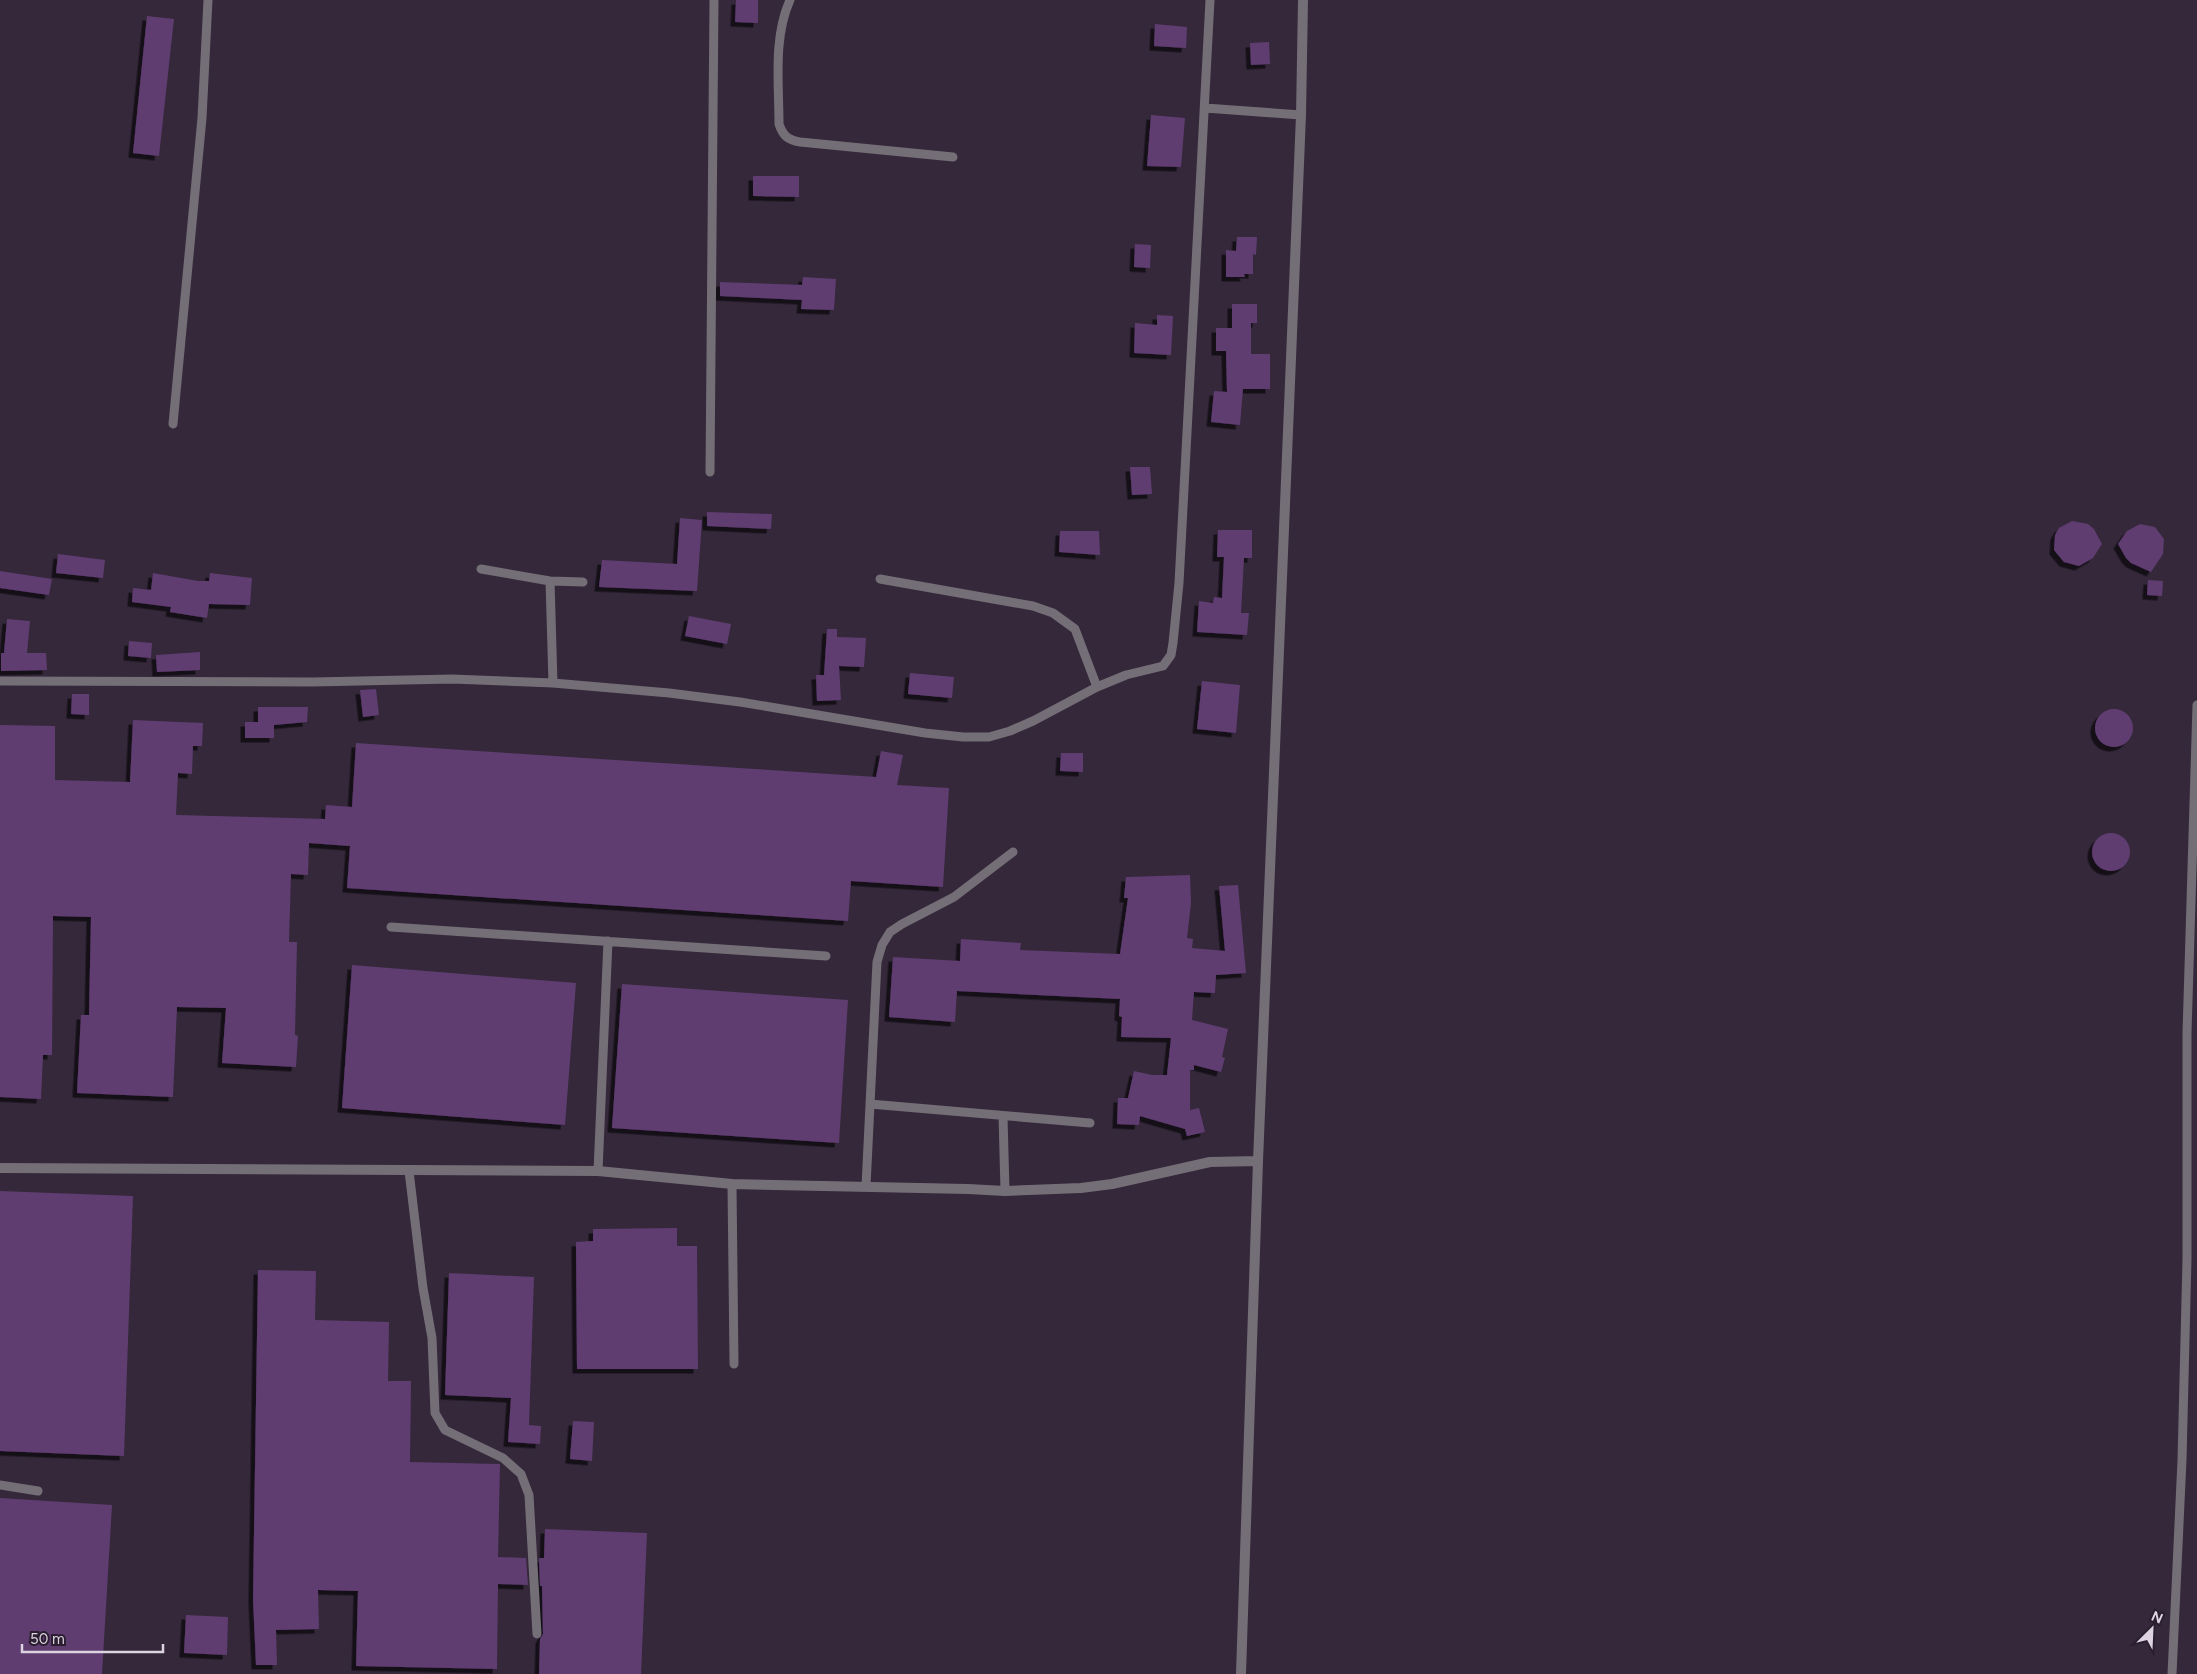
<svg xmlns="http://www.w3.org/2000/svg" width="2197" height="1674" viewBox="0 0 2197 1674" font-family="Figtree,sans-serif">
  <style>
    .building { fill: #5f3c70; filter: url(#shadow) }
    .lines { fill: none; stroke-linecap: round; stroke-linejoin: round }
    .lane { stroke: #746e77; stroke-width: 9 }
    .street { stroke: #746e77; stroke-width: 10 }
  </style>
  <defs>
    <filter id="shadow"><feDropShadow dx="-4.5" dy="4.5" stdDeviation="0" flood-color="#0009"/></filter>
  </defs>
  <rect width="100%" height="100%" fill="#34283a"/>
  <path class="building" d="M736 0H758V23L735 22Z
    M147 16 174 19 159 156 133 153Z
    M1155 24 1187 27 1186 48 1154 46Z
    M1269 42 1270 64 1251 65 1250 43Z
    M1151 115 1185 118 1181 167 1147 166Z
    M753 176H799V197L753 196Z
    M1237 237H1257L1256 255 1253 254V274H1244L1245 277H1226V250L1236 251Z
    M1135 244 1151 245 1150 268 1134 267Z
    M803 277 836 279 834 310 801 309 802 300 720 296V282L802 285Z
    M1232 304H1257V323H1251V354H1270V389H1243L1240 425 1211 422 1214 391 1227 392 1226 351H1216V328H1232Z
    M1157 315 1173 316 1171 355 1134 353 1135 323 1157 325Z
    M1130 467H1150L1152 494 1132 495Z
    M707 512 772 514 771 529 707 526Z
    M680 518 702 520 697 591 599 587 602 560 677 564Z
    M2072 521 2088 524 2094 529 2102 544 2093 558 2079 566 2064 562 2054 550 2055 535 2059 528Z
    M2140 524 2155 527 2164 539 2163 554 2151 572 2131 563 2126 558 2118 544 2127 531Z
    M1218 530H1252V558H1244L1241 613H1249L1247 635 1197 632 1199 601 1213 603 1214 597 1222 598 1224 557H1217Z
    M1060 531H1099L1100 555 1059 552Z
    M58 554 105 560 103 578 56 573Z
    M0 571 52 579 49 595 0 588Z
    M153 573 198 581H209L210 573 252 578 250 605 209 604 207 618 170 612 171 607 132 602 133 588 151 590Z
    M2148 580 2163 581 2162 596 2147 595Z
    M689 616 731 624 727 644 685 636Z
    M7 619 30 621 27 653H46L47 670 1 671V653H4Z
    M827 629H837V637L866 638 864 667 839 666 841 700 817 701 816 675H824Z
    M129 641 152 643 151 658 128 656Z
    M200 652V670L157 672 156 655Z
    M910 673 954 677 952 698 908 694Z
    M1202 681 1240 685 1236 733 1197 729Z
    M376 689 379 715 363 717 360 690Z
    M72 694H89V715L71 714Z
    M258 707H308L307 722 274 725V738H245V722H258Z
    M2095 728a19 19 0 1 1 38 0a19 19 0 1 1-38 0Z
    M133 720 203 723 202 746H193L192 774 178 773 176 815 325 819 326 805 352 807 356 743 876 777 881 751 903 755 897 785 949 788 943 887 851 881 848 921 347 888 350 846 309 843 308 875 291 874 289 942H297L295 1035 298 1036 296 1067 222 1063 226 1008 177 1007 173 1097 77 1093 81 1015H89L91 917 53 916 52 1055H43L41 1099 0 1097V725L55 726V780L130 782Z
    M1061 753H1083V772L1060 771Z
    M2092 852a19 19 0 1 1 38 0a19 19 0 1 1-38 0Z
    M1190 875 1191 903 1187 938 1193 939 1192 948 1225 951 1219 886 1238 885 1246 973 1216 975 1215 993 1194 992 1192 1020 1228 1029 1222 1057 1225 1058 1221 1072 1194 1065V1070H1190V1110L1199 1108 1205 1132 1187 1136 1185 1129 1140 1116 1139 1125 1117 1124 1118 1098H1128L1134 1071 1152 1075H1167L1171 1038 1121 1037 1122 1017 1119 1016 1120 999 957 991 955 1022 889 1017 893 957 960 961 961 939 1021 943 1020 950 1120 954 1128 898H1124L1126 877Z
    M352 965 576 983 565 1125 342 1108Z
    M622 984 848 1000 839 1143 612 1128Z
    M0 1191 133 1196 124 1456 0 1451Z
    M677 1228V1246H697L698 1369H577L576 1242 593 1241V1229Z
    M258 1270 316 1271 315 1320 389 1322 388 1381H411L410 1462 500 1464 498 1557 526 1558 528 1585 498 1584 497 1669 356 1666 358 1591 318 1590 319 1629 276 1630 277 1665H256L253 1599Z
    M449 1273 534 1277 529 1425 541 1426 540 1444 508 1442 511 1398 445 1395Z
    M573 1421 594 1422 592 1461 570 1459Z
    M0 1498 112 1505 102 1674H0Z
    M545 1529 647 1533 641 1674H539L540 1639 543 1634 542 1586H540L539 1558H544Z
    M186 1615 228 1617 227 1655 184 1653Z"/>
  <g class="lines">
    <path class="lane" d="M790 0C773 38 779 83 779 124 783 136 788 140 800 142L953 157
      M1205 108 1301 115
      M173 424 202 118 208 0
      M710 472 714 0
      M481 569 550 581 583 582
      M880 579 1033 606 1053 613 1075 629 1097 687
      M550 581 553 683
      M0 681 313 682 452 679 553 683 669 693 740 702 925 733 963 737H989L1010 731 1033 721 1097 687 1126 675 1163 666 1171 655 1173 643 1179 583 1210 0
      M391 927 826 956
      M870 1104 1090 1123
      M1003 1116 1005 1191
      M409 1171 423 1288 432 1338 435 1413 445 1430 503 1458 521 1474 529 1495 537 1634
      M598 1171 608 941
      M732 1184 734 1364
      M866 1186 877 962 882 945 890 932 902 924 954 897 1013 852
      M0 1485 38 1491
      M2172 1674 2182 1460 2187 1259V1033L2197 705"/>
    <path class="street" d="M0 1168 598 1171 732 1184 968 1189 1005 1191 1081 1188 1112 1184 1210 1162 1258 1161
      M1241 1674 1258 1161 1301 115 1303 0"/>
  </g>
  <g transform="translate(2152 1629) rotate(24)" stroke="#2a1e30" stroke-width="4" paint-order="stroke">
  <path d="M0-4L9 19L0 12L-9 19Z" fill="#dcd4e0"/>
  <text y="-8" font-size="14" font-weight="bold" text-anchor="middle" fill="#dcd4e0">N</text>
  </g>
  <path d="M22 1644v8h141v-8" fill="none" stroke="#dcd4e0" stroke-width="2.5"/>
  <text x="30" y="1644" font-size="15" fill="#dcd4e0" stroke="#2a1e30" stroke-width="4" paint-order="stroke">50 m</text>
</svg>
